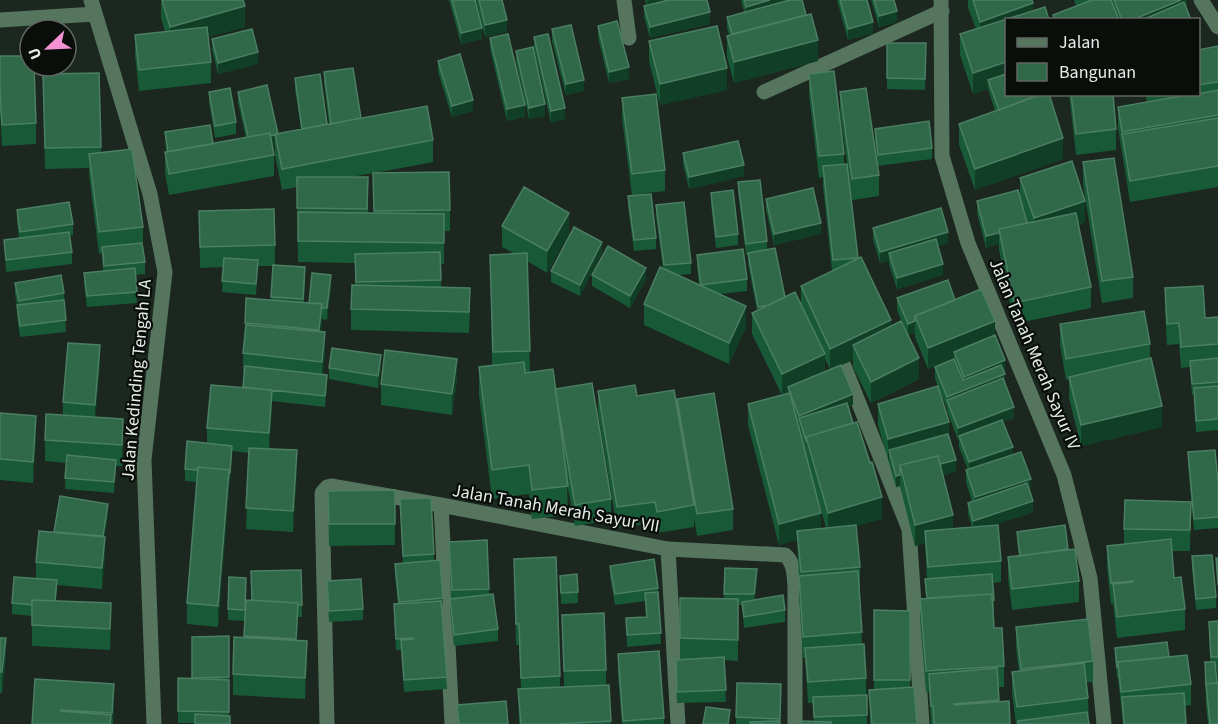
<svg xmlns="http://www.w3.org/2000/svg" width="1218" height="724" viewBox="0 0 1218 724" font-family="'Source Sans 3',sans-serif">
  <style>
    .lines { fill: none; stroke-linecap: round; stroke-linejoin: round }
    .minor { stroke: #55755f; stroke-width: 15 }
    .wall { fill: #185937; fill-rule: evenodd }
    .shaded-wall { fill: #103e26 }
    .building { fill: #2f694a; stroke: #4b7e63; stroke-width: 1.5 }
    .labels { text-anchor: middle; stroke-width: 4.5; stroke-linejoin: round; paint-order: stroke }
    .street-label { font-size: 18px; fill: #e6ede8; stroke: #090e0b }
  </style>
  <rect width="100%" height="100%" fill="#1b271f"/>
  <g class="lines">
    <path class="minor" d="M91 0 150 194 165 272 144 460 154 724
      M624 0 629 38
      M941 0 942 156 968 243 1064 475 1090 578 1104 724
      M1201 0 1218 27
      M0 20 95 14
      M764 92 942 11
      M844 366 909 529 922 724
      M441 505 452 724
      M668 549 678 724
      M327 724 322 493 327 487 331 486 441 505 668 549 785 555C794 562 794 575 795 586V724"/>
  </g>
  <path class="wall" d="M161 0H243L245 27 208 37 211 62V83L139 91 135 56V35L165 32 161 18Z
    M449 0H475L482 39 461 44Z
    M476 0H502L507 32 485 37Z
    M645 0H707L710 24 650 38 644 17V6L646 5Z
    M741 0H803V3L818 61 734 83 727 57V36L729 35 727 28V17L744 12Z
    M837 0H867L873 33 848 40Z
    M871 0H894L897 22 879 27Z
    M968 0H1032L1006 20 1063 159 975 190 959 145V124L995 111 988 89 973 94 960 55V34L976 29 968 8Z
    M1074 0H1187V8L1191 20H1053V15L1076 6Z
    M598 26 629 79 609 83 598 37Z
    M552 29 584 91 566 95 552 41Z
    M534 37 565 119 551 123 534 48Z
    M490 38 525 117 507 121 490 49Z
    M212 39 258 64 218 74 212 50Z
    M649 41 727 90 660 105 649 62Z
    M887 43H926L925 90 887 89Z
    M1218 46V187L1130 202 1118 128V107L1147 102 1145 94H1198V50Z
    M516 51 545 116 529 119 516 62Z
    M0 56 36 123V144L2 146 0 112Z
    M438 61 473 111 452 117 438 72Z
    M324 72 361 118 433 140V162L375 173 450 210V231H444V264H441V288L470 310 469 333 351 330V309L355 285V263L298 262 297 187 282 190 275 155V146H272L274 155V176L169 195 165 173V152H166L165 132 213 144 246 138 238 103V92L278 134 301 129 295 89V78L327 124H329L324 83ZM373 173 374 213H368V177H351Z
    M99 73 101 152 143 227V246L145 262V274L135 275 137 303 87 307 84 284V273L103 271 102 253 99 254 89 175V168L45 169 43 74Z
    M809 74 844 154V164H847L858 259 891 326 906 333 897 310V298L955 300 995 335 1005 372H1004L1005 385 1014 418 1003 422 1013 455 1031 490H1030L1033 512 994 525 1001 561V582L992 583 994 600V611H993L994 628 1004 666V687H998L999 702 1010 724H931L929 692H926L920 620V599L926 598 925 579H927L925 543 915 546 900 486 896 487 878 425V404L949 435 956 471 942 475 953 528 972 527 968 514V503L972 502 966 482V470H968L959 447V439L958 440 947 411V408L935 379V367L954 359 928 369 915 337V333L908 335 919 379 871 403 853 367V360L841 365 853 405 848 407 882 519 856 526 860 567V588H859L862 644 866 678 867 724H801L814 722 813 703H808L805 658H803L799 597V575L797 540 779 545 748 425V404L788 394V392L782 395 752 334V313L757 310 748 264V255H746L738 193V182L767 241V250L785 297 801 304V286L832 271 823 187V177L819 178 809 95ZM825 359 830 369 825 371ZM817 495 826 528H821Z
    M209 92 236 122V134L215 138 209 103Z
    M840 92 879 175V196L852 200 840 113Z
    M1069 94H1113L1116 129V150L1076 155Z
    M622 98 665 170V191L632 195 622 119Z
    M875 129 932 148V159L878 166 875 140Z
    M683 153 744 176 689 189 683 164Z
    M1083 162 1133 277V298L1102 303 1083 184Z
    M1020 178 1085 222 1078 225 1091 287V308L1014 324 999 250V244L986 248 977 213V201L1020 197Z
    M711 193 738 234V245L716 248 711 204Z
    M628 196 656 238V249L634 251 628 207Z
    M766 199 821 234 774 245 766 210Z
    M656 205 691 263V274L678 275 699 285 697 266V255L747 279V291L720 294 746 327 729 364 644 325V304L663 268 656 217Z
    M17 210 73 224V235L69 236 72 252V264L6 272 4 240 19 238 17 222Z
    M199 211 275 245V266L305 278 304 302 309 303 331 286 327 320 322 319 321 332 325 354 323 374 327 386 325 407 272 401 269 449 297 471 293 532 246 529 249 453 232 451 218 627 187 624V603L197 482 185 481V469L207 443V428L243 388 244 374H243V353L245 323 271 300 273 266H258L256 295 222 292 223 267 200 268Z
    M502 226 569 234 547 273 527 261 530 372H525L555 389 611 499V520L575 526 567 483 568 515 532 519 529 494 492 499 479 395V367L492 365 490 255 515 254 502 247Z
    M873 228 948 243 938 246 943 275 897 289 889 264V261L880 263 873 239Z
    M602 253 580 296 551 282V271Z
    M592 275 646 279 630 308 592 286Z
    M15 283 64 293 66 332 20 337 17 316V305L15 294Z
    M1165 288 1205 318 1218 317V430L1196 432 1194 395H1192L1190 367 1181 368 1179 344 1167 345 1165 309Z
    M1060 324 1150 344V358L1162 427 1081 446 1069 398V379L1066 380 1060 345Z
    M100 366 95 417 123 440 122 466H116L114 493 65 489 66 463 45 461V440L63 415V402Z
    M381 366 378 388 329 379V368Z
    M457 381 452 415 381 405V384Z
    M598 391 637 396 677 408V399L733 509V530L697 536 694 518V527L657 533 655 523 617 528 598 413Z
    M0 413 36 437 33 483 0 480Z
    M1188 452 1218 483V528L1194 530 1188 464Z
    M395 490V545L329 546 328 491Z
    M431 498 434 561 443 598 442 610 447 689 404 692 401 650H396L394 616V604H398L395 575V564L403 563 400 499Z
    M1191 502 1190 551H1172L1174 578 1185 609V630L1117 638 1113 604H1111L1107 567V546L1124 544V529Z
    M108 516 104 537 105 558 102 589 57 585 56 601 111 624 110 650 32 646V616L12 614V603L36 578V562L54 532Z
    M1017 532 1068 549 1079 581V602L1012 610 1008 578V557L1019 556 1017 543Z
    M487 540 489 594 498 629V641L454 646 450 610V599H451L449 542Z
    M1192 556 1216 597V608L1196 610 1192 568Z
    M514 559 560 676V687H564L562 615 606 670V685H609L611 724H519L518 689H521L519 645H516Z
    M610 566 658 588 661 644 627 647 626 618 646 617 645 601 615 605 610 577Z
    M725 568 757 581 755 599 785 610V622L744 628 742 605H738V661L724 660 726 702 677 703 676 671 680 659V598L724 599Z
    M301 570 302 617H298L297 640 307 662 305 699 233 695V674L244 638 245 621 228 620V609L246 578 245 615 251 600Z
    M577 574 578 603 561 604 560 576Z
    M327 581 363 609V620L329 622Z
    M874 610 910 611V687L917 724H870L869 690H874Z
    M1218 621V724H1208L1206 705 1205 662H1210L1209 622ZM1216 668H1217L1218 683H1217Z
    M1016 627 1093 661V682H1086L1088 698 1089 724H1016L1012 693V672L1019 671 1016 648Z
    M229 636V716L195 723H178V678L192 679V637Z
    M0 638 6 659 2 693H0Z
    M1115 648 1169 657 1191 684V705L1185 706 1186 724H1123L1118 678H1117L1115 659Z
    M618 654 664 718V724H622L618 675Z
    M35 679 114 705 113 724H32Z
    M737 683 781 684 780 724H736Z"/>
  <path class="shaded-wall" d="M650 0H699L647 12V1Z
    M770 0H803V2L746 18V7Z
    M1181 0H1187V19L1185 20H1132Z
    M1033 3V20L980 43V22Z
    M245 6V27L170 48V27Z
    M897 11V22L879 27V16Z
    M710 12V24L650 38V27Z
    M507 20V32L485 37V25Z
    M873 22V33L848 40V29Z
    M482 28V39L461 44V33Z
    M818 40V61L734 83V62Z
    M258 52V64L218 74V63Z
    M1006 62V83L988 80V89L973 94V73Z
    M629 67V79L609 83V72Z
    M727 68V90L660 105V84Z
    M584 80V91L566 95V84Z
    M473 100V111L452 117V106Z
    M545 104V116L529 119V108Z
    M525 105V117L507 121V109Z
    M565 108V119L551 123V111Z
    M275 134V146L249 152V140Z
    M1063 138V159L975 190V169Z
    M744 165V176L689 189V177Z
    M1085 201V222L1034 239V218Z
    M569 213V234L547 273V251Z
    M821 223V234L774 245V234Z
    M948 232V243L891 260 889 253V261L880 263V252Z
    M999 233V244L986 248V236Z
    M602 242V253L580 296V285Z
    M943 264V275L897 289V278Z
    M646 268V279L630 308V296Z
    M331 275V286L327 320V308Z
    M322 304V325L319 351V330Z
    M746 306V327L729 364V343Z
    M891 320V342L853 345V360L830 370V349Z
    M915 321V333L908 335V324Z
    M995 321V342L954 352V359L928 369V348Z
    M325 332V354L322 383V362Z
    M100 345V366L95 426V405Z
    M825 354V375L788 387V392L782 395V374Z
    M381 355V366L378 388V376Z
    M919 358V379L871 403V382Z
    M457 359V381L452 415V394Z
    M1005 360V372L964 388V377Z
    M1005 374V386L947 401V397Z
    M327 375V386L325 407V396Z
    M272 390V411L269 455V433Z
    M853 394V405L801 426 799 416Z
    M1162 406V427L1081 446V425Z
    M1014 407V418L960 439 959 436V439L958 440V428Z
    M36 416V437L33 483V462Z
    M123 419V440L122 466V445Z
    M949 422V443L889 450V460H888V439Z
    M232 446V457L230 484V473Z
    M1013 447V458L969 474V462Z
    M297 450V471L293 532V511Z
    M116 460V471L114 493V482Z
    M956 460V471L904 485 902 474Z
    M229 470V491L218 627V606Z
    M900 475V486L896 487V476Z
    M1031 479V490L975 509V497Z
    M882 497V519L828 534V513Z
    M1033 501V512L973 532V521Z
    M108 504V516L102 552V540Z
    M821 513V534L797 531V540L779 545V524Z
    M953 515V536L925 531V543L915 546V525Z
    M105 537V558L102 589V568Z
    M757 569V581L754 605V594Z
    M111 603V624L110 650V629Z
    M298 603V624L296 660V639Z
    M6 638V659L2 693V672Z
    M307 641V662L305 699V678Z
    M114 684V705L112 724V713Z"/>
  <path class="building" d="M162 0H243L245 6 170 27Z
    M452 0H475L482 28 461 33Z
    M479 0H502L507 20 485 25Z
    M669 0H707L710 12 650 27 644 6Z
    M744 0H770L746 7Z
    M790 0H802L806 15 732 34 727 17Z
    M840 0H867L873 22 848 29Z
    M874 0H894L897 11 879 16Z
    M973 0H1032L1033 3 980 22Z
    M1092 0H1111L1119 20H1055L1053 15Z
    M1114 0H1181L1132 20H1122Z
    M1184 2 1191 20H1142Z
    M1045 7 1049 20H1006V62L973 73 960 34Z
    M811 14 818 40 734 62 727 36Z
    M617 21 629 67 609 72 598 26Z
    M571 25 584 80 566 84 552 29Z
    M717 26 727 68 660 84 649 41Z
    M207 27 211 62 139 70 135 35Z
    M252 29 258 52 218 63 212 39Z
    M508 34 525 105 507 109 490 38Z
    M548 34 565 108 551 111 534 37Z
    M887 43H926L925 79 887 78Z
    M1218 46V82L1198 85V50Z
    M533 47 545 104 529 108 516 51Z
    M460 54 473 100 452 106 438 61Z
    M0 56H30V66H34L36 123 2 125 0 91Z
    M353 68 361 118 331 124 324 72Z
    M834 71 844 154 819 156 809 74Z
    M99 73 101 147 45 148 43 74Z
    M320 74 327 124 302 129 295 78Z
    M1006 74V94H1042L999 110 988 80Z
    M267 85 278 134 270 136V133L248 137 238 92Z
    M230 88 236 122 215 126 209 92Z
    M866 88 879 175 852 179 840 92Z
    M1218 90V115L1122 132 1118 107 1193 94H1198Z
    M656 94 665 170 632 174 622 98Z
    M1042 94H1049L1063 138 975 169 959 124Z
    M1071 94H1113L1116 129 1076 134Z
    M427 106 433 140 282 169 275 134Z
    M1218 118V166L1130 181 1122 134Z
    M929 121 932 148 878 155 875 129Z
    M210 125 213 144 168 152 165 132Z
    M270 133 274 155 169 174 165 152Z
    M738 141 744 165 689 177 683 153Z
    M132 149 143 227 99 232 89 154Z
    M1114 158 1133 277 1102 281 1083 162Z
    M1072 161 1085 201 1034 218 1020 178Z
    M847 164 858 258 833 260 823 166Z
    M449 172 450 210 374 211 373 173Z
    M297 177H368L367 209 297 208Z
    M760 180 767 241 746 244 738 182Z
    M524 187 569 213 547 251 502 226Z
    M813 188 821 223 774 234 766 199Z
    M733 190 738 234 716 237 711 193Z
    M1018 190 1027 223 999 229V233L986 236 977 201Z
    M651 194 656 238 634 240 628 196Z
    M69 202 73 224 20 232 17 210Z
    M684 202 691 263 664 265 656 205Z
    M941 208 948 232 880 252 873 228Z
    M274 209 275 245 200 247 199 211Z
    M298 212 444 214V243L298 241Z
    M1076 213 1091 287 1014 303 999 229Z
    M574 227 602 242 580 285 551 271Z
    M69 232 72 252 6 260 4 240Z
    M936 239 943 264 897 278 889 253Z
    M142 243 145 262 104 266 102 247Z
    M608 246 646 268 630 296 592 275Z
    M775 248 785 297 769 305 758 307 748 253Z
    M743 249 747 279 701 285 697 255Z
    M440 252 441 280 356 282 355 254Z
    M527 253 530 351 493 352 490 255Z
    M861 257 891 320 830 349 801 286Z
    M224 258 258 260 256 284 222 281Z
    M273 265 305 267 303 299 271 297Z
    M660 267 746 306 729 343 644 304Z
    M135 268 137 292 87 296 84 273Z
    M312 273 331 275 327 308H321L322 304 309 303Z
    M61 275 64 293 19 301 15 283Z
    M948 280 955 300 915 316V321L908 324 897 298Z
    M352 285 470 288 469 312 351 309Z
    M1203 286 1205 318 1218 317V344L1181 347 1179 323 1167 324 1165 288Z
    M981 289 995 321 928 348 915 316Z
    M795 292 825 354 782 374 752 313Z
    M246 298 322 304 319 330 245 323Z
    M64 300 66 320 20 326 17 305Z
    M1144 311 1150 344 1066 359 1060 324Z
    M901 321 919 358 871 382 853 345Z
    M246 325 325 332 322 362 243 353Z
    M995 335 1005 360 964 377 954 352Z
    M68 343 100 345 95 405 63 402Z
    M332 348 381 355 378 376 329 368Z
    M385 350 457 359 452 394 381 384Z
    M1151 358 1162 406 1081 425 1069 377Z
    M1218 358V382L1192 384 1190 361Z
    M954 359 963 380 1001 365 1005 374 947 397 935 367Z
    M524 362 525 373 553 369 568 486 532 490 529 465 492 470 479 367Z
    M841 365 853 394 799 416 788 387Z
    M245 366 327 375 325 396 243 387Z
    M1003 378 1014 407 958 428 947 400Z
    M592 383 611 499 575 505 555 389Z
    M211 385 272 390 269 433 207 428Z
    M635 385 637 396 674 390 694 505 657 512 655 502 617 507 598 391Z
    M938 386 949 422 888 439 878 404Z
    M1218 386V419L1196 421 1194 388Z
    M714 393 733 509 697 514 677 399Z
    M790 393 821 513 779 524 748 404Z
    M847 403 853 423 806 437V441L799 418Z
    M0 413 36 416 33 462 0 459Z
    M46 414 123 419 122 445 45 440Z
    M1002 420 1013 447 969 462 959 436Z
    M857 422 870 463 872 462 882 497 828 513 806 437Z
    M948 434 956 460 940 464 938 456 900 465V475L896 476 889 450Z
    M187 441 232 446 230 473H229V470L198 467 197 470 185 469Z
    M249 448 297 450 293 511 246 508Z
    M1215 450 1218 483V517L1194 519 1188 452Z
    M1021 452 1031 479 975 497 966 470Z
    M67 455 116 460 114 482 65 478Z
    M938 456 953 515 915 525 900 465Z
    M198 467 229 470 218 606 187 603Z
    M1027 483 1033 501 973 521 968 503Z
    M395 490V524H329L328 491Z
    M60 496 108 504 103 536 54 532Z
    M431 498 434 554 403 556 400 499Z
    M1125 500 1191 502 1190 530 1124 529Z
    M856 525 860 567 801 572 797 531Z
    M998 525 1001 561 928 567 925 531Z
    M1065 525 1068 549 1020 556 1017 532Z
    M39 531 105 537 102 568 36 562Z
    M1171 539 1174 578 1181 577 1185 609 1117 617 1113 584 1133 582V581L1111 583 1107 546Z
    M487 540 489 589 452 590 449 542Z
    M1075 549 1079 581 1012 589 1008 557Z
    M1212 555 1216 597 1196 599 1192 556Z
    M556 557 560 676 521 678 519 624H516L514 559Z
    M1216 558H1218V585Z
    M654 559 658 588 615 594 610 566Z
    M440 560 443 598 399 602 395 564Z
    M725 568 757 569 754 594H724Z
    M301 570 302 605H298V603L252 600 251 571Z
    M858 571 862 632 803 637 799 576Z
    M577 574 578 592 561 593 560 576Z
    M992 574 994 600H992V594L927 598 925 579Z
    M14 577 57 580 55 601 32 600V605L12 603Z
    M229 577 246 578 245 610 228 609Z
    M361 579 363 609 329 611 327 581Z
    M658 592 661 633 627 635 626 618 647 617 645 593Z
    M493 594 498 629 454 635 450 599Z
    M992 594 994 628H1002L1004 666 926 671 920 599Z
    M783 595 785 610 744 617 742 602Z
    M680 598 738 599V640L680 638Z
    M32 600 111 603 110 629 32 625Z
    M246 600 298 603 296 639 244 636Z
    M441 601 447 677 404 680 401 640 413 639V638L396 639 394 604Z
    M874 610 910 611V680H874Z
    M604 613 606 670 564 671 562 615Z
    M1088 619 1093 661 1021 669 1016 627Z
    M1218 621V657H1211L1209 622Z
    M229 636V677L192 678V637Z
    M234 637 307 641 305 678 233 674Z
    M0 638H6L2 672H0Z
    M1167 642 1169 657 1118 662V667H1117L1115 648Z
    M864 644 866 678 808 682 805 648Z
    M659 651 664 718 623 721 618 654Z
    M1187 655 1191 684 1121 692 1118 662Z
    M724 657 726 690 677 692 676 660Z
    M1205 662H1215L1217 683 1206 684V686Z
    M1084 663 1088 698 1017 707 1012 672Z
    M997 668 999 700 954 704V705L1009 701 1010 724H934L933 706H931L929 674Z
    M178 678 229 680V712L178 711Z
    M35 679 114 684 112 713 61 710V711L111 715 110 724H32Z
    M737 683 781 684 780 719 736 717Z
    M1218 683V724H1210L1206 684Z
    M609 685 611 721 556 724H521L518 689Z
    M914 687 917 724H872L869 690Z
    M1184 693 1186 724H1124L1122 697Z
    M867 695V715L814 717 813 697Z
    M506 701 508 724H459L457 705Z
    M706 707 730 710 728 724H703Z
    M1087 712 1089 724H1018V721Z
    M195 714 230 716V724H195Z
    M780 721V724H750V722Z
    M801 721 831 722V724H801Z"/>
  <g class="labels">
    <g class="street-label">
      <text transform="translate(1035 354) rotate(67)" y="6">Jalan Tanah Merah Sayur IV</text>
      <text transform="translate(136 380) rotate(-85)" y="6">Jalan Kedinding Tengah LA</text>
      <text transform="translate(556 508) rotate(10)" y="6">Jalan Tanah Merah Sayur VII</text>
    </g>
  </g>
  <rect x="1005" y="18" width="195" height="78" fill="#090e0b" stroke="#616763" stroke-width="1.5"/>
  <rect x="1017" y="38" width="30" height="9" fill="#55755f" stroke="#616763" stroke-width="1.5"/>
  <text x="1059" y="48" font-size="18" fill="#e6ede8">Jalan</text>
  <rect x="1017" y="63" width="30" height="18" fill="#2f694a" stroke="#616763" stroke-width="1.5"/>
  <text x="1059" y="78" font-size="18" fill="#e6ede8">Bangunan</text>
  <g transform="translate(48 48) rotate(247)"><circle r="28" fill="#090e0b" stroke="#616763" stroke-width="1.5"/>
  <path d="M0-4.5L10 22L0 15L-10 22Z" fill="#f491d3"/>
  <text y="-9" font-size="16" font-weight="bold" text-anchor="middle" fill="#e6ede8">U</text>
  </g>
</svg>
